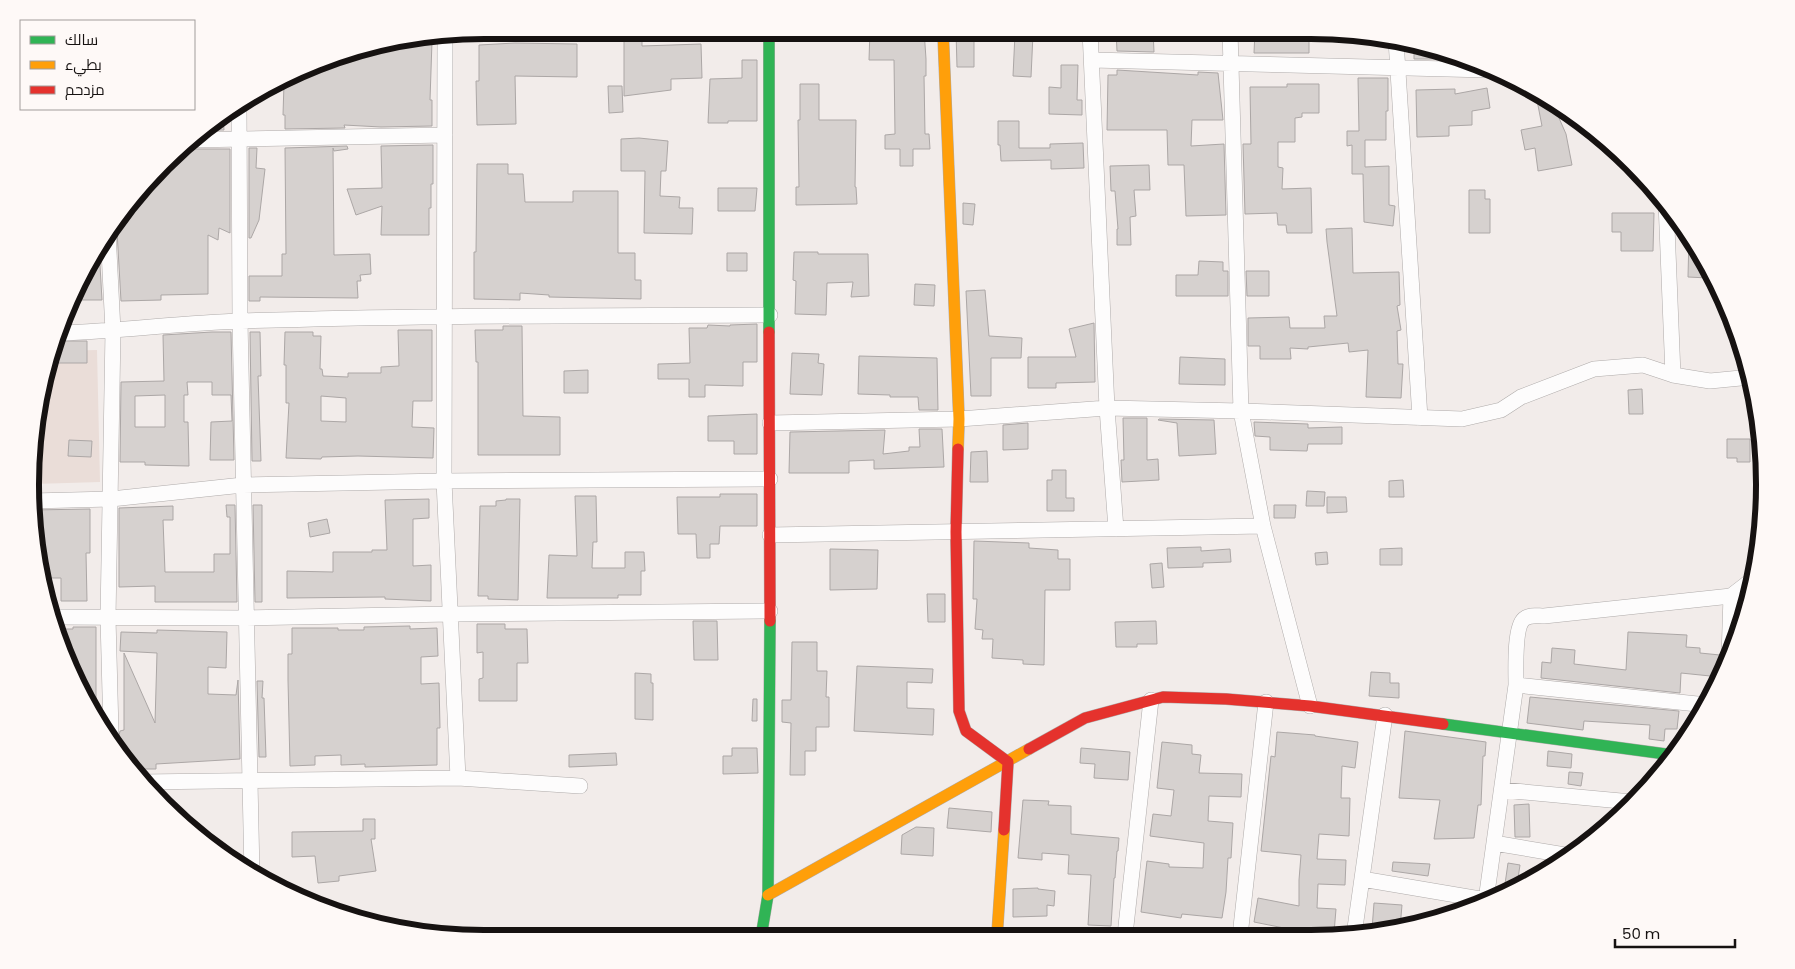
<svg xmlns="http://www.w3.org/2000/svg" width="1795" height="969" viewBox="0 0 1795 969" font-family="Poppins,Cairo,sans-serif">
  <style>
    .built { fill: #eaddd8 }
    .building { fill: #d6d1cf; stroke: #aca7a6; fill-rule: evenodd }
    .lines { fill: none; stroke-linecap: round; stroke-linejoin: round }
    .street-casing { stroke: #afabaa; stroke-width: 16 }
    .fast-casing { stroke: #afabaa; stroke-width: 12 }
    .slow-casing { stroke: #afabaa; stroke-width: 12 }
    .jam-casing { stroke: #afabaa; stroke-width: 12 }
    .street { stroke: #fdfcfc; stroke-width: 15 }
    .fast { stroke: #30b455; stroke-width: 11 }
    .slow { stroke: #ff9f0a; stroke-width: 11 }
    .jam { stroke: #e5322d; stroke-width: 11 }
    .rim { fill: none; stroke: #161211; stroke-width: 6 }
  </style>
  <rect width="100%" height="100%" fill="#f2ecea"/>
  <path class="built" d="M97 350 100 482 34 484 45 367 53 351Z"/>
  <path class="building" d="M870 30H924L926 59V76H924L925 134H929L930 149H913V166H900V149H885V135L895 134 894 60H869Z
    M956 31H974V67H957Z
    M1116 31H1153L1154 52 1117 51Z
    M1255 31H1309V53H1254Z
    M1015 34H1033L1031 77 1013 76Z
    M642 40V46L701 44 702 78 671 79V90L624 96V41Z
    M417 41H432L430 100H432V126L381 127 344 125 345 128 285 129V115H283L284 83 338 54 396 45H412V42Z
    M515 43 577 44V77L515 76 516 124 477 125 476 81H479V45Z
    M1414 43 1428 46 1460 59H1414Z
    M742 60H757V121H728V123H708L710 79 742 78Z
    M1061 65H1078L1077 100H1082V115L1049 114V87L1061 88Z
    M1117 70 1198 75V72L1218 73 1223 120H1192L1191 146 1224 144 1226 215 1186 216 1184 165H1168L1167 130H1107L1108 75H1117Z
    M1358 78H1388V111H1386V140H1365V167L1389 166V205L1395 206 1393 226 1364 222 1363 174H1352V145L1347 146V131H1359Z
    M800 84H819V120H856L855 187H856L857 204 796 205V187H799L798 120H800Z
    M1287 84H1319V113H1302V117L1295 118V142H1278V167L1283 168 1282 189 1311 188 1312 233H1287L1286 225H1278L1277 213 1245 214 1243 144H1251L1250 87H1287Z
    M608 86H622L623 112 609 113Z
    M1487 88 1490 108 1472 111V125L1449 126V136L1417 137 1416 90 1455 89V94Z
    M1535 90 1572 116 1559 118 1566 134 1572 165 1538 171 1535 148 1525 150 1521 130 1542 126Z
    M223 116 224 130H202L208 124Z
    M998 121H1019V148H1050V144L1083 143 1084 168 1051 169V160L1001 161 1000 145H998Z
    M639 138 668 141 666 171H661L660 196 680 197 679 208H693L692 234 644 233 645 171H621V139Z
    M433 145V184H431V208H429V235H381L382 206 356 215 347 189 382 188 381 146Z
    M347 146 348 149 334 151 333 148 334 255 370 254 371 274 360 275 361 281H357L358 298 260 297V301H249V276H282V254H286L285 148Z
    M187 147 193 149H230V233L219 228 218 240 208 235V294L161 295V300L121 301 117 231 114 224Z
    M249 148H257L256 168 265 169 259 220 251 238H249Z
    M477 164H508V174H523L525 202H573V191H618V253H635V280H641V299L549 297V295L520 293V300L474 299V252H476Z
    M1149 165 1150 190H1134L1136 216 1130 217 1131 245H1117V229H1118L1115 191H1111L1110 166Z
    M718 188H757L755 211H718Z
    M1469 190H1485V199H1490V233H1469Z
    M963 203 975 204 973 225 963 224Z
    M1612 213H1654L1653 251H1621V232H1612Z
    M1352 228 1353 273 1399 272 1400 305 1397 306 1401 330 1397 331 1398 364H1403L1401 398 1366 397 1368 350 1349 352 1348 343 1308 347V349L1290 348 1291 359H1260V346H1248V318L1289 317 1290 328H1325L1324 316H1337L1327 242 1326 229Z
    M1689 236 1708 267V278L1688 277Z
    M99 248 102 300H76Z
    M794 252H818V254H868L869 296 851 297 853 282 827 283 826 315 795 314 796 281 793 280Z
    M727 253H747V271H727Z
    M1199 261 1223 262V271H1228V296H1176V275H1198Z
    M1246 271H1269V296H1247Z
    M915 284 935 285 934 306 914 305Z
    M985 290 989 336 1022 338 1021 358H991V396H971L966 291Z
    M1094 323 1095 382 1056 383V388H1028V357H1076L1069 329Z
    M757 324V362H743V386L705 385V397H689V379H658V364L690 363 689 328H707L708 325 730 326V325Z
    M503 326H522L523 416 560 417V455H478V362H476L475 330H503Z
    M398 330H432V401H413L412 427 434 428 433 458 358 456 322 457 321 459 286 458 289 403H286V365H284L285 332H313V336H321L320 369H322L323 376 348 377V373H381V367L399 366ZM321 396 346 398V422L321 421Z
    M212 332H231L234 460H210L211 422 232 421 231 395H212V382H187L188 395H184V422H188L189 466 145 465V462H120L121 382 164 381 163 335ZM165 395V427H135V396Z
    M250 332H260L261 376H258L261 461H252Z
    M57 341H87V363H47Z
    M792 353 819 354 818 363 824 364 822 395 790 394Z
    M859 356 937 358 938 410H919L918 397H890V395L858 394Z
    M1180 357 1225 359V385L1179 384Z
    M588 370V393H564V371Z
    M1642 389 1643 414H1629L1628 390Z
    M757 414V454H734V441H708V416Z
    M1123 418H1147V460L1158 459 1159 480 1122 482 1121 460H1124Z
    M1159 419 1214 420 1216 454 1179 456 1177 423 1158 420Z
    M1254 422 1308 424V428L1342 427V444H1308L1307 451 1270 450V437L1255 436Z
    M1028 423V449L1003 450V425Z
    M919 429H942L944 467 874 469V460L849 461V473H789L790 432 885 430 883 454 909 451V447H920Z
    M1727 439H1750V462H1737V458H1727Z
    M69 440 92 441 91 457 68 456Z
    M987 451 988 482H970L971 452Z
    M1052 470H1066V498H1074V511H1047V480H1052Z
    M1403 480 1404 497H1389V481Z
    M1307 491 1325 492 1324 506H1306Z
    M720 494H757V526H720L719 544H710V558H697L696 534H678L677 497H720Z
    M575 496H596L597 542H593L592 568H625V552H644L645 571H641V595H618V598H547L549 555 577 556Z
    M1327 497H1346L1347 512 1327 513Z
    M429 499V518L413 519V566L431 565V601L385 599V597L287 598V571L333 572V552H372V550H387L385 500Z
    M506 499H520L518 600 488 599V596H478L480 506H496V501L506 500Z
    M226 505H235L237 602H155V586L119 587V508L173 506V520H163L165 572H214V554H230V517H227Z
    M253 505H262V602H255Z
    M1274 505H1296L1295 518H1274Z
    M90 509V553H86L87 601H61V578H46L31 515V510Z
    M327 519 330 533 310 537 308 523Z
    M974 541 1029 543V548L1058 550V559H1070V590H1045L1044 665 1023 664V660L992 658 993 639H982L983 630 975 629 977 599H973Z
    M1201 547V551L1230 549 1231 562 1203 563V567L1168 568 1167 548Z
    M1402 548V565H1380V549Z
    M830 549 878 550 877 589 830 590Z
    M1327 552 1328 564 1316 565 1315 553Z
    M1162 563 1164 587 1152 588 1150 564Z
    M927 594H945V622H928Z
    M693 621H717L718 660H694Z
    M1156 621 1157 644H1137V647H1116L1115 622Z
    M477 624H505V629H527L528 663H517V701H479V679L483 678V652L477 653Z
    M410 626V629L437 628 438 656 421 657V684L439 683 440 728H437V765L365 767V764L341 765V755L315 756V765L290 766 288 680V654H292V628H338V630H364V627Z
    M73 627H96V709L65 659 58 629H73Z
    M157 630 227 632 226 668 208 667V694L236 695 238 680 240 759 156 764V769H133L115 740 119 736 120 731 124 730V653L155 723 157 653 120 651 121 632 157 633Z
    M1628 632 1687 635 1686 647 1700 648V653L1720 655 1721 661 1723 664 1720 677 1681 673 1680 693 1541 678 1542 662 1551 663 1552 648 1575 650 1574 664 1626 670Z
    M792 642H817V671H827L826 697H829V727H816V751H805V775H790L791 723 782 722V700H791Z
    M857 666 933 669 932 683 907 682V708L934 709 933 735 854 731Z
    M1371 672 1390 673V683H1399V698L1369 696Z
    M635 673 651 674V683H653V720L635 719Z
    M257 681H263L262 698H264L266 757H259Z
    M1530 697 1679 711 1677 729H1665L1664 741 1649 739 1650 725 1584 721 1583 730 1527 723Z
    M753 699H757V721H752Z
    M1405 731 1486 742 1485 756H1483L1481 805H1478L1474 838 1434 839 1440 800 1399 798Z
    M1277 732 1315 735V736L1358 742 1355 768 1342 766 1341 798H1350L1349 836 1319 834 1317 859 1346 860 1345 885 1318 884 1317 908 1336 909 1334 933 1294 930 1254 922 1258 898 1299 906V880L1301 855 1261 851 1271 756 1275 757Z
    M1162 742 1192 745V754L1201 755 1199 773 1242 774 1241 797 1209 796 1208 821 1233 823 1231 858H1228L1226 892 1222 918 1182 914 1181 918 1141 912 1147 861 1169 864V867L1203 868 1204 843 1150 836 1153 814 1171 816 1174 790 1157 788Z
    M732 748H757L758 773 723 774V756H732Z
    M1081 748 1130 752 1128 780 1094 778 1095 764 1080 763Z
    M1548 751 1572 754 1571 768 1547 766Z
    M616 753 617 765 569 767V755Z
    M1569 772 1583 773 1581 786 1568 784Z
    M1023 800 1049 801 1048 805 1071 806V834L1119 838 1118 851H1117L1115 878H1114L1111 926 1088 925 1091 875 1068 874 1069 855 1042 853V860L1018 858Z
    M1529 804 1530 837H1515L1514 805Z
    M949 808 992 812 991 832 947 828Z
    M363 819H375V839H371L376 871 339 876V881L318 883 315 856 292 857V832L363 831Z
    M916 827 934 828 933 856 901 854 902 835Z
    M1393 862 1430 864 1428 876 1392 871Z
    M1508 863 1520 865 1517 885 1504 891Z
    M1038 888V889L1055 891 1054 906 1047 905V916L1013 917V889Z
    M1374 903 1402 905 1400 928 1391 930 1372 929Z"/>
  <g class="lines">
    <defs>
      <path id="street" d="M1090 31 1107 408 1116 529
        M445 37 444 481 458 778
        M1396 40 1420 418
        M1092 60 1487 70
        M239 107 240 321 252 874
        M193 140 445 135
        M1666 202 1673 375
        M108 231 113 331 108 618 111 732
        M61 333C121 331 181 323 242 321 418 315 594 316 770 315
        M770 423 959 419 1107 408 1241 411 1230 31
        M32 501 111 499 243 485 444 481 770 479
        M770 535 1263 526
        M55 617 246 618 451 614 770 611
        M1729 657 1731 596H1740
        M1516 685C1516 672 1514 627 1524 619 1530 614 1537 616 1544 616L1731 596 1753 579
        M1310 706 1263 526 1241 411 1462 419 1501 410 1521 397 1594 369 1643 365 1673 375 1710 381 1751 377
        M141 782 458 778 580 786
        M1503 790 1632 802
        M1494 843 1571 856
        M1362 879 1486 900
        M1486 900 1516 685 1707 705
        M1125 935 1151 700
        M1354 935 1385 715
        M1112 936H1175
        M1240 936 1266 702"/>
      <path id="fast" d="M769 30V332
        M1443 724 1673 755
        M761 937 768 895 770 621"/>
      <path id="slow" d="M943 31 959 419 958 449
        M768 895 1029 749
        M997 936 1004 830"/>
      <path id="jam" d="M769 332 770 621
        M958 449 956 532 959 711 966 731 1008 762 1004 830
        M1029 749 1085 718 1163 697 1226 699 1310 706 1443 724"/>
    </defs>
    <use href="#street" class="street-casing"/>
    <use href="#fast" class="fast-casing"/>
    <use href="#slow" class="slow-casing"/>
    <use href="#jam" class="jam-casing"/>
    <use href="#street" class="street"/>
    <use href="#fast" class="fast"/>
    <use href="#slow" class="slow"/>
    <use href="#jam" class="jam"/>
  </g>
  <path d="M0 0H1795V969H0ZM484 39H1311A445 445 0 0 1 1756 484V485A445 445 0 0 1 1311 930H484A445 445 0 0 1 39 485V484A445 445 0 0 1 484 39Z" fill="#fef9f7" fill-rule="evenodd"/>
  <path class="rim" d="M484 39H1311A445 445 0 0 1 1756 484V485A445 445 0 0 1 1311 930H484A445 445 0 0 1 39 485V484A445 445 0 0 1 484 39Z"/>
  <rect x="20" y="20" width="175" height="90" fill="#fef9f7" stroke="#a19d9b"/>
  <rect x="30" y="36" width="25" height="8" fill="#30b455" stroke="#a19d9b"/>
  <text x="65" y="45" font-size="15" fill="#161211">سالك</text>
  <rect x="30" y="61" width="25" height="8" fill="#ff9f0a" stroke="#a19d9b"/>
  <text x="65" y="70" font-size="15" fill="#161211">بطيء</text>
  <rect x="30" y="86" width="25" height="8" fill="#e5322d" stroke="#a19d9b"/>
  <text x="65" y="95" font-size="15" fill="#161211">مزدحم</text>
  <path d="M1615 939v8h120v-8" fill="none" stroke="#161211" stroke-width="2.5"/>
  <text x="1622" y="939" font-size="15" fill="#161211" stroke="#fef9f7" stroke-width="4" paint-order="stroke">50 m</text>
</svg>
